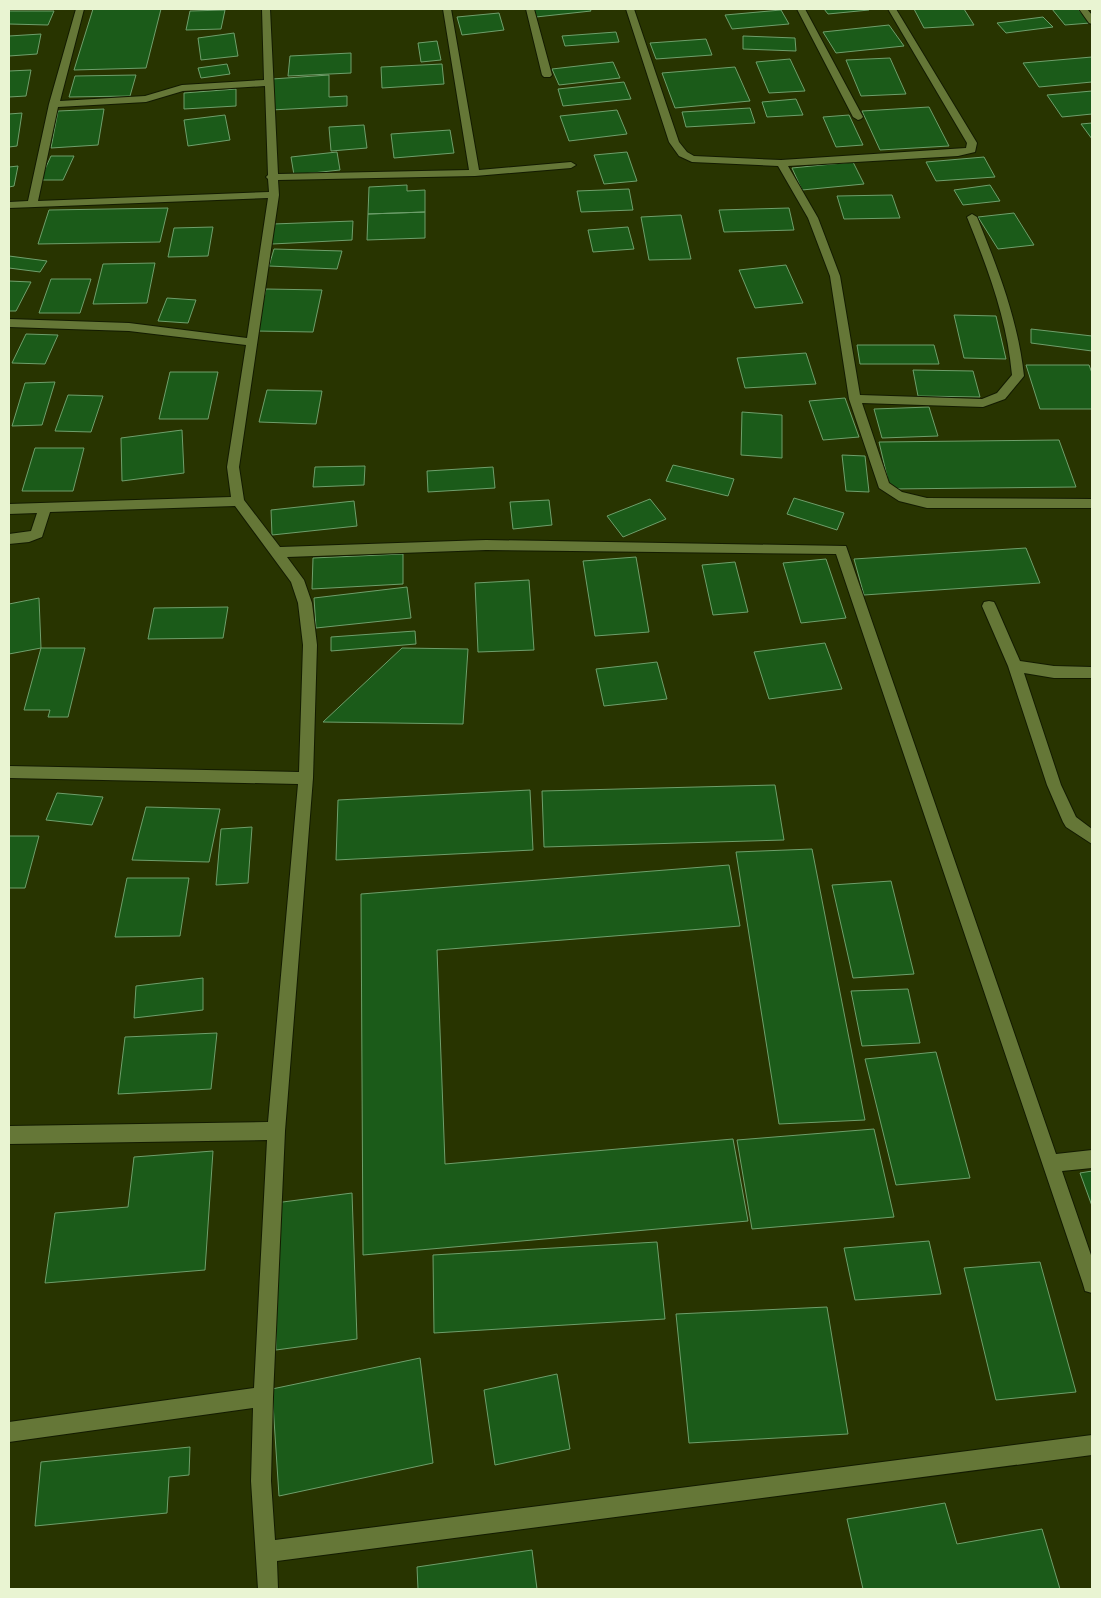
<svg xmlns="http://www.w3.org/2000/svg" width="1101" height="1598" viewBox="0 0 1101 1598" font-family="'PT Sans',sans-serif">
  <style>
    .building { fill: #1b5b19; stroke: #6e9f6b }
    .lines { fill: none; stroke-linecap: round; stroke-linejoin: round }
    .minor-casing { stroke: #131b00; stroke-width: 2 }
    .minor { fill: #657737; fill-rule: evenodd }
  </style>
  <rect width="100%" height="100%" fill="#283400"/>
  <path class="building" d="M93 9H161L146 68 74 70Z
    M532 9H590L591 11 536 17Z
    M824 9H869V10L828 14Z
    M914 9H964L974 25 924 28Z
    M1052 9H1078L1090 23 1065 25Z
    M225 10 221 29 186 30 190 11Z
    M781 10 789 24 732 29 725 15Z
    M9 11H54L48 25 9 24Z
    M499 13 504 30 462 35 457 17Z
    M1043 17 1053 27 1006 33 997 23Z
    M889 25 904 46 836 53 823 32Z
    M616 32 619 42 565 46 562 36Z
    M234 33 238 56 201 60 198 38Z
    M41 34 37 54 9 56V36Z
    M743 36 795 38 796 51 743 49Z
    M706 39 712 55 656 59 650 43Z
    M437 41 441 60 421 62 418 43Z
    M351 53V73L288 76 290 56Z
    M1092 57V82L1039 87 1023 63Z
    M890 58 906 94 861 96 846 60Z
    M790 59 805 91 769 93 756 62Z
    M613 62 620 78 559 85 552 69Z
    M227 64 230 74 201 78 198 68Z
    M442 64 444 84 382 88 381 67Z
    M735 67 750 101 675 108 662 73Z
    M31 70 26 96 9 97V71Z
    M136 75 130 96 69 97 75 76Z
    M329 75V97L347 96V106L271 110 272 79Z
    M624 82 631 99 563 106 558 89Z
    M236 89V106L184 109V93Z
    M1092 91V114L1062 117 1047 95Z
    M796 99 803 115 767 117 762 102Z
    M929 107 949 146 880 150 862 111Z
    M750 108 755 123 686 127 682 112Z
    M104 109 98 145 51 148 58 111Z
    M617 110 627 134 569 141 560 116Z
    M22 113 17 146 9 147V114Z
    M225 115 230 140 188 146 184 120Z
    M849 115 863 145 836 147 823 117Z
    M1092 123V139L1081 124Z
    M364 125 367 148 331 151 329 127Z
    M450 130 454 153 394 158 391 134Z
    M337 152 340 170 294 175 291 157Z
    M627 152 637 181 604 184 594 155Z
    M51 156H74L63 180H40Z
    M984 157 995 177 936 181 926 162Z
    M853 162 864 184 802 190 792 168Z
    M18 166 14 186 9 187V167Z
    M407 185V191L425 190V212L368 214 369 187Z
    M990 185 1000 201 963 205 954 190Z
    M629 189 633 210 581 212 577 191Z
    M892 195 900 218 844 219 837 196Z
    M168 208 160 242 38 244 49 210Z
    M789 208 794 230 724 232 719 210Z
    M425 212V238L367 240 368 214Z
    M1014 213 1034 245 998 249 978 217Z
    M681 215 691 259 649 260 641 217Z
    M353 221 352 240 272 244 273 224Z
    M213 227 208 256 168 257 174 228Z
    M628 227 634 249 593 252 588 230Z
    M274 249 342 251 337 269 269 266Z
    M9 256 47 261 40 272 9 268Z
    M155 263 147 303 93 304 103 264Z
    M786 265 803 303 755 308 739 270Z
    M51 279H91L80 313H39Z
    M9 281 31 282 16 311H9Z
    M266 289 322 290 313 332 256 331Z
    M167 298 196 300 188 323 158 321Z
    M954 315 996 316 1006 359 964 358Z
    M1031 329 1092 336V351L1031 343Z
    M26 334 58 335 45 364 12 363Z
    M857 345H934L939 364H860Z
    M806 353 816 384 745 388 737 358Z
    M1026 365H1089L1092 373V409H1040Z
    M913 370 973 371 980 397 918 396Z
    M170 372H218L208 419H159Z
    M55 382 42 425 12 426 25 383Z
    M267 390 322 391 316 424 259 422Z
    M68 395 103 396 91 432 55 431Z
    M845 398 859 437 823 440 809 401Z
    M929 407 938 436 882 438 874 409Z
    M742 412 782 415V458L741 455Z
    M182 430 184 473 122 481 121 438Z
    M1059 440 1076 487 890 489 879 442Z
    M35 448H84L73 491H22Z
    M842 455 865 456 869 492 846 491Z
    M673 465 734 479 728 496 666 481Z
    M365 466 364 485 313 487 315 467Z
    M493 467 495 488 428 492 427 471Z
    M794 498 844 513 837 530 787 514Z
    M650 499 666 519 623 537 607 516Z
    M549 500 552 525 513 529 510 502Z
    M354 501 357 526 272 535 271 510Z
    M1026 548 1040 583 864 595 854 559Z
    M403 554V584L312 589 313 558Z
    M636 557 649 632 595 636 583 561Z
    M826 559 846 618 801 623 783 563Z
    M735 562 748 612 713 615 702 565Z
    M529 580 534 650 478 652 475 583Z
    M407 587 411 618 316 628 314 598Z
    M39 598 41 648 9 654V604Z
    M228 607 223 638 148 639 154 608Z
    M415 631 416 644 331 651V637Z
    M825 643 842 689 769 699 754 652Z
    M41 648H85L68 717H48L50 710H24Z
    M402 648 468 649 463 724 323 722Z
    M657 662 667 699 604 706 596 669Z
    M775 785 784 840 544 847 542 791Z
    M530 790 533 850 336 860 338 800Z
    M57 793 103 797 92 825 46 820Z
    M146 807 220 809 209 862 132 860Z
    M252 827 248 883 216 885 221 829Z
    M9 836H39L25 888H9Z
    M812 849 865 1120 779 1124 736 852Z
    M729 865 740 926 437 950 445 1164 733 1139 748 1221 363 1255 361 894Z
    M127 878H189L180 936 115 937Z
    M891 881 914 974 853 978 832 885Z
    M203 978V1010L134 1018 136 986Z
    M908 989 920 1043 862 1046 851 991Z
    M217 1033 211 1089 118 1094 125 1037Z
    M936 1052 970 1178 896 1185 865 1059Z
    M874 1129 894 1217 752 1229 737 1140Z
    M213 1151 205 1270 45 1283 55 1213 128 1207 134 1157Z
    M1092 1171V1206L1080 1173Z
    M352 1193 357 1339 276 1350 275 1203Z
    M929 1241 941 1294 855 1300 844 1248Z
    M657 1242 665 1319 434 1333 433 1255Z
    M1040 1262 1076 1392 996 1400 964 1268Z
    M827 1307 848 1434 689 1443 676 1314Z
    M420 1358 433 1463 279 1496 272 1389Z
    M557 1374 570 1449 495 1465 484 1390Z
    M190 1447 189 1475 169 1477 167 1513 35 1526 41 1462Z
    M945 1503 957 1544 1042 1529 1060 1589H863L847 1519Z
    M532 1550 537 1589H418L417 1567Z"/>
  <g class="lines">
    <defs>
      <path id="minor" d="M76 9H84L60 101 145 96 182 85 264 80 262 9H270L278 174 469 170 443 9H451L479 170 571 162 576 165 571 168 475 176 278 180 279 195 239 467 244 500 280 547 486 540 846 546 1056 1154 1092 1150V1168L1062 1171 1092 1258V1293L1085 1291 1083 1284 836 554 486 550 287 557 304 580 312 603 317 645 313 778 285 1131 273 1397 271 1481 275 1540 1092 1435V1455L277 1561 278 1589H258L251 1481 253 1408 9 1442V1422L254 1388 267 1140 9 1144V1126L268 1122 298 784 9 778V766L299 772 303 645 298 603 291 582 235 506 50 512 42 537 29 542 9 544V534L31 531 37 513 9 514V504L231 497 227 467 246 345 129 331 9 327V319L129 323 247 338 268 198 9 208V202L28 201 49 104ZM265 86 268 175 266 177 268 179 269 192 38 201 58 107 146 102 183 91Z
        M526 9H534L552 75 550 77H544L542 75Z
        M626 9H634L679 142 687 152 694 156 781 160 966 148 967 143 888 9H896L977 143 975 152 958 156 788 166 818 218 840 276 860 395 982 399 997 393 1012 375C1007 319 988 269 967 217L972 214 977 217C998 269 1018 320 1024 376L1005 399 983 407 862 403 889 483 902 492 927 498 1092 499V508H927L899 501 879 488 849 399 830 276 808 218 778 166 692 162 679 156 669 142Z
        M797 9H805L863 117 861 119 858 120 853 117Z
        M1079 9H1087L1092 15V24L1089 23Z
        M989 601 994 602 996 606 1020 661 1054 666 1092 667V678H1054L1024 673 1061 785 1076 817 1092 829V844L1066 827 1063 822 1047 785 1008 666 982 606 984 602Z"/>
    </defs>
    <use href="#minor" class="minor-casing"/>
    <use href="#minor" class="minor"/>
  </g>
  <rect width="1101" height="1598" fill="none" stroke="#e9f4d2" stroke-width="20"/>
</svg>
